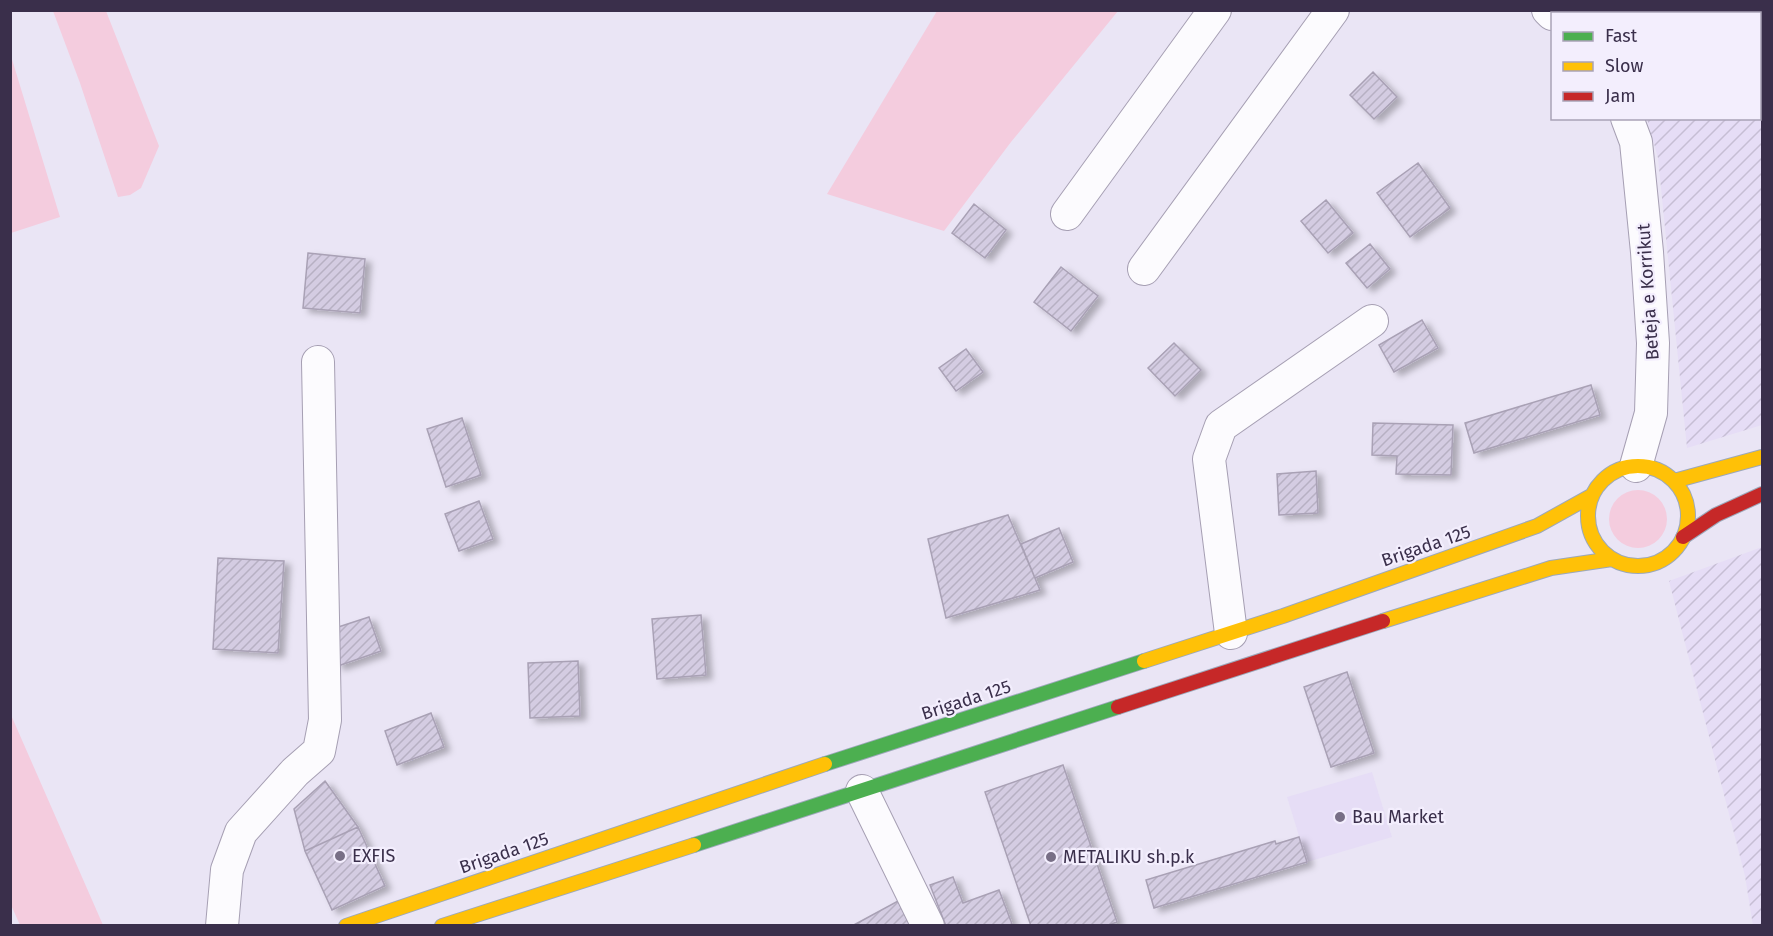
<svg xmlns="http://www.w3.org/2000/svg" width="1773" height="936" viewBox="0 0 1773 936" font-family="'Fira Sans',sans-serif">
  <style>
    .built { fill: #e6ddf6 }
    .industrial { fill: url(#industrial-furrows) }
    .green { fill: #f4ccde }
    .building { fill: url(#building-hatch); stroke: #a9a1b5; stroke-width: 1.5; filter: url(#shadow) }
    .lines { fill: none; stroke-linecap: round; stroke-linejoin: round }
    .lane-casing { stroke: #a69fb3; stroke-width: 20 }
    .street-casing { stroke: #a69fb3; stroke-width: 34 }
    .fast-casing { stroke: #9ca8ba; stroke-width: 16 }
    .slow-casing { stroke: #9ca8ba; stroke-width: 16 }
    .jam-casing { stroke: #9ca8ba; stroke-width: 16 }
    .lane { stroke: #fcfbfe; stroke-width: 16 }
    .street { stroke: #fcfbfe; stroke-width: 32 }
    .fast { stroke: #4caf50; stroke-width: 14 }
    .slow { stroke: #ffc107; stroke-width: 14 }
    .jam { stroke: #c62828; stroke-width: 14 }
    .poi-dot { fill: #786f86; stroke: #f3eefd; stroke-width: 2 }
    .labels { text-anchor: middle; stroke-width: 4.5; stroke-linejoin: round; paint-order: stroke }
    .street-label { font-size: 18px; fill: #3a2f4b; stroke: #f3eefd }
    .poi-label { font-size: 18px; fill: #3a2f4b; stroke: #f3eefd; text-anchor: start }
  </style>
  <defs>
    <pattern id="industrial-furrows" width="10" height="10" patternUnits="userSpaceOnUse" patternTransform="scale(1.5)"><rect width="10" height="10" fill="#e6ddf6"/><path d="M-1 1l2-2M0 10L10 0M9 11l2-2" fill="none" stroke="#c6bed4"/></pattern>
    <pattern id="building-hatch" width="6" height="6" patternUnits="userSpaceOnUse" patternTransform="scale(1.5)"><rect width="6" height="6" fill="#d4cce2"/><path d="M-1 1l2-2M0 6l6-6M5 7l2-2" fill="none" stroke="#b7b0c3"/></pattern>
    <filter id="shadow"><feDropShadow dx="6" dy="4" stdDeviation="3" flood-color="#0004"/></filter>
  </defs>
  <rect width="100%" height="100%" fill="#eae5f5"/>
  <path class="built" d="M1372 772 1392 837 1307 862 1287 797Z"/>
  <path class="industrial" d="M1653 10 1762 11V425L1687 448 1658 158 1647 119 1760 118V14L1648 13Z
    M1762 547V925L1753 926 1745 876 1669 581Z"/>
  <path class="green" d="M53 11H106L159 146 141 188 130 195 118 197 80 83Z
    M937 11H1118L1011 142 944 231 827 194Z
    M11 56 60 217 11 233H10Z
    M1609 519a29 29 0 1 1 58 0a29 29 0 1 1-58 0Z
    M10 715H11L103 925H20L11 905Z"/>
  <path class="building" d="M1373 72 1397 97 1374 119 1350 95Z
    M1418 163 1450 208 1410 237 1377 193Z
    M1326 200 1353 233 1328 253 1301 221Z
    M974 204 1006 230 985 258 952 233Z
    M1370 244 1390 269 1367 288 1346 263Z
    M308 253 365 259 360 313 303 308Z
    M1061 267 1098 296 1071 331 1034 302Z
    M1422 320 1438 348 1394 372 1379 345Z
    M1174 343 1201 370 1175 396 1148 368Z
    M966 349 983 372 956 391 939 368Z
    M1591 385 1600 415 1474 453 1465 423Z
    M462 418 481 475 446 487 427 429Z
    M1373 423 1453 425 1451 475 1396 474 1397 456 1372 455Z
    M1316 471 1318 513 1279 515 1277 474Z
    M479 501 493 539 459 551 445 514Z
    M1008 515 1040 590 946 618 928 539Z
    M1059 528 1073 562 1035 578 1021 544Z
    M218 558 284 561 278 653 213 649Z
    M701 615 706 675 657 679 652 619Z
    M369 617 381 651 338 666 326 631Z
    M578 661 580 716 530 718 528 663Z
    M1347 672 1374 753 1331 767 1304 687Z
    M431 713 444 747 397 765 385 731Z
    M1063 765 1117 922 1106 926H1031L985 792Z
    M325 781 358 827 305 851 294 809Z
    M358 827 385 886 332 910 305 851Z
    M1299 837 1307 862 1154 908 1146 880 1275 841 1276 844Z
    M953 877 963 903 999 890 1012 924 1007 926H946L930 885Z
    M898 901 911 926H852Z"/>
  <g class="lines">
    <defs>
      <path id="lane" d="M1760 67H1762"/>
      <path id="street" d="M1548 10 1552 14
        M1627 118 1636 142 1647 252 1653 343 1651 413 1636 466
        M1067 214 1215 10
        M1144 269 1333 10
        M1231 633 1209 459 1221 426 1372 321
        M862 791 928 926
        M222 926 227 870 241 832 295 772 319 751 325 720 318 362"/>
      <path id="fast" d="M825 764 1144 661
        M694 845 1118 707"/>
      <path id="slow" d="M1588 516a50 50 0 1 1 100 0a50 50 0 1 1-100 0Z
        M1674 481 1762 457
        M1383 621 1551 568 1612 559
        M1144 661 1283 616 1537 526 1591 496
        M346 926 825 764
        M442 926 694 845"/>
      <path id="jam" d="M1683 537 1716 515 1762 494
        M1118 707 1383 621"/>
    </defs>
    <use href="#lane" class="lane-casing"/>
    <use href="#street" class="street-casing"/>
    <use href="#fast" class="fast-casing"/>
    <use href="#slow" class="slow-casing"/>
    <use href="#jam" class="jam-casing"/>
    <use href="#lane" class="lane"/>
    <use href="#street" class="street"/>
    <use href="#fast" class="fast"/>
    <use href="#slow" class="slow"/>
    <use href="#jam" class="jam"/>
  </g>
  <g class="poi-dot">
    <circle cx="1340" cy="817" r="6"/>
    <circle cx="340" cy="856" r="6"/>
    <circle cx="1051" cy="857" r="6"/>
  </g>
  <g class="labels">
    <g class="street-label">
      <text transform="translate(1648 292) rotate(-94)" y="6">Beteja e Korrikut</text>
      <text transform="translate(1426 546) rotate(-19)" y="6">Brigada 125</text>
      <text transform="translate(966 700) rotate(-18)" y="6">Brigada 125</text>
      <text transform="translate(504 853) rotate(-19)" y="6">Brigada 125</text>
    </g>
    <g class="poi-label">
      <text x="1352" y="823">Bau Market</text>
      <text x="352" y="862">EXFIS</text>
      <text x="1063" y="863">METALIKU sh.p.k</text>
    </g>
  </g>
  <rect width="1773" height="936" fill="none" stroke="#3a2f4b" stroke-width="24"/>
  <rect x="1551" y="12" width="210" height="108" fill="#f3eefd" stroke="#a9a2b6" stroke-width="1.5"/>
  <rect x="1563" y="32" width="30" height="9" fill="#4caf50" stroke="#a9a2b6" stroke-width="1.5"/>
  <text x="1605" y="42" font-size="18" fill="#3a2f4b">Fast</text>
  <rect x="1563" y="62" width="30" height="9" fill="#ffc107" stroke="#a9a2b6" stroke-width="1.5"/>
  <text x="1605" y="72" font-size="18" fill="#3a2f4b">Slow</text>
  <rect x="1563" y="92" width="30" height="9" fill="#c62828" stroke="#a9a2b6" stroke-width="1.5"/>
  <text x="1605" y="102" font-size="18" fill="#3a2f4b">Jam</text>
</svg>
